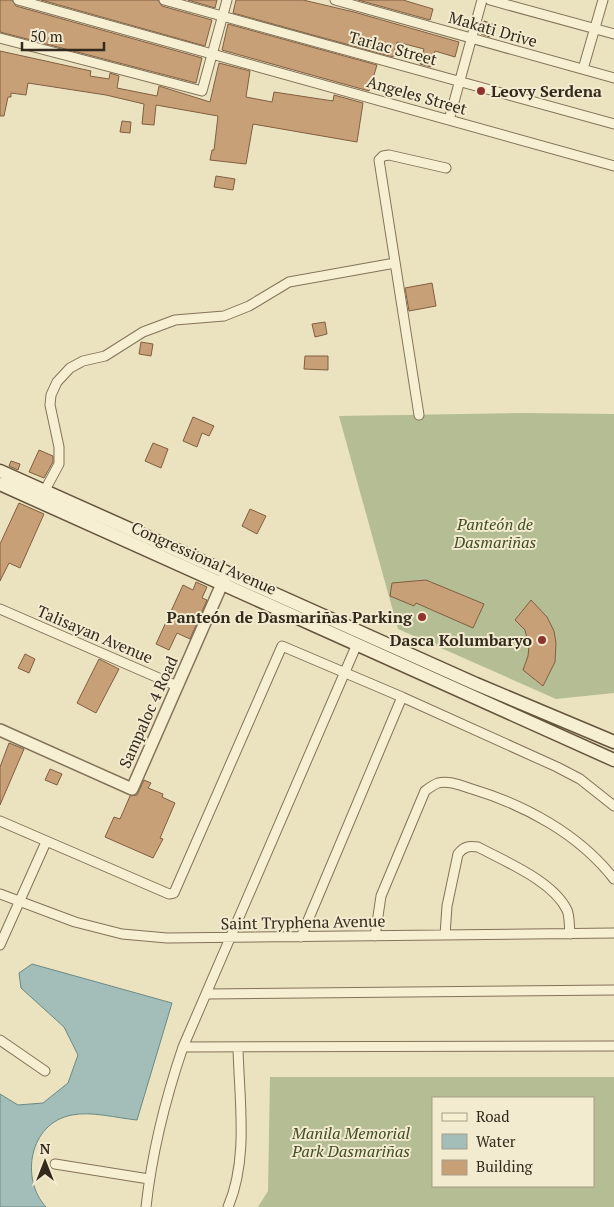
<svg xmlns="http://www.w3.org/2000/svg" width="614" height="1207" viewBox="0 0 614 1207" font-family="'PT Serif',serif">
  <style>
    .cemetery { fill: #b4bd94; fill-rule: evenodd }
    .water { fill: #a3bdb8; stroke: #6b8a85 }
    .building { fill: #c7a078; stroke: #805f40 }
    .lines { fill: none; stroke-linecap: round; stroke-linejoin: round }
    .minor-casing { stroke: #837359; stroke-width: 11 }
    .tertiary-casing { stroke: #837359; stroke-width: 14 }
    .secondary-casing { stroke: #64543c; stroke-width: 15 }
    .minor { stroke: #f6efd2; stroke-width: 9 }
    .tertiary { stroke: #f6efd2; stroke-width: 11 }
    .secondary { stroke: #f6efd2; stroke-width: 12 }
    .poi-dot { fill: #8e342d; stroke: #f3ebcf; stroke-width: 2 }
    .labels { text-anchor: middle; stroke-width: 4; stroke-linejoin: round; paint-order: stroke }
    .street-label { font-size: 16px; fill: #33291d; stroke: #f3ebcf }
    .poi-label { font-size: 16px; font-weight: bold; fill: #33291d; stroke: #f3ebcf; text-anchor: end }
    .park-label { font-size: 16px; font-style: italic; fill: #404e24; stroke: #f3ebcf }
  </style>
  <rect width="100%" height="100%" fill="#ebe2c0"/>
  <path class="cemetery" d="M524 413 614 414V693L556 699 398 629 339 416Z
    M270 1077H614V1207H258L268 1191ZM593 1098V1186H433V1098Z"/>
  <path class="water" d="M32 964 172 1003 137 1120C117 1118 91 1111 72 1115 29 1123 20 1179 46 1207H0V1094L18 1105 43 1103 68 1083 78 1055 64 1027 21 988 19 973Z"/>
  <path class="building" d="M0 0H12L16 6 202 58 196 83 0 32Z
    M41 0H158L162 6 212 20 205 46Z
    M188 0H217L215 8Z
    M236 0H303L354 12 459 42 455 57 435 51 431 67 420 64 424 49 397 42 393 57 233 13Z
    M358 0H403L433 9 430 20Z
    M484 21 493 24 490 37 481 34Z
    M228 24 377 65 369 91 222 50Z
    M0 51 91 71 90 76 109 79 110 73 119 76 117 88 157 96 159 86 210 102 219 63 250 71 246 97 272 102 274 92 333 101 334 95 363 103 357 142 253 124 246 164 210 160 212 150H214L218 116 156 105 154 125 142 124 144 104 106 95 28 83 26 95 11 93V97H8L4 116H0Z
    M122 121 131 122 130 133 120 132Z
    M216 176 235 179 233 190 214 187Z
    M432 283 436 306 409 311 405 288Z
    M325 322 327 334 315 337 312 324Z
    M141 342 153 344 151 356 139 354Z
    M305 356H328V370L304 369Z
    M193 417 214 426 209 436 202 433 197 447 183 441Z
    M153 443 168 449 161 468 145 461Z
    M39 450 53 456V462L44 478 29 472Z
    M11 461 20 464 18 470 9 466Z
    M19 503 44 514 20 568 9 563 0 581V544Z
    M250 509 266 516 257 534 242 526Z
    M426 580 484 604 473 628 416 603 414 606 390 596 392 583Z
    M196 582 207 587 202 598 207 600 190 639 177 633 169 650 156 644 183 585 193 590Z
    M531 600 547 617 554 631 556 643 555 662 543 686 523 670 528 656 529 646 525 630 515 620Z
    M25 654 35 659 29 673 18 668Z
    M99 659 119 669 96 713 77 703Z
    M9 743 24 749 0 805V767Z
    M50 769 62 774 57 785 45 780Z
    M144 780 151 783 148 788 163 794 162 797 175 803 160 838 163 839 153 858 105 837 114 817 120 819 130 796 137 795Z"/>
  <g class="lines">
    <defs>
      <path id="minor" d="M18 0 614 166
        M164 0 614 124
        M335 0 614 78
        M490 0 614 34
        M0 38 202 91 227 0
        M583 69 603 0
        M449 120 482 0
        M419 415 379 160 383 156 389 155 446 168
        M45 490 59 464V447L50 405 51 395 57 382 70 368 83 361 105 356 143 332 175 320 224 316 249 306 289 282 395 263
        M0 609 177 686
        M0 821 169 894 174 893 282 646 402 697 557 767 580 779 614 806
        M0 894 75 922 122 934 167 938 614 933
        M445 935 447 906 458 854C464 846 469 846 478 847 506 862 553 881 567 910 570 917 569 926 570 934
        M375 936 381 896 425 791C429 788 433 785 438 783 449 780 462 786 472 789 525 805 579 834 614 879
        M301 937 402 697
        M0 945 46 842
        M207 994 614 990
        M0 1040 45 1071
        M183 1047 614 1046
        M55 1164 149 1179
        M146 1207C152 1152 165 1100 183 1047L357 644
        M228 1207C249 1158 239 1099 238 1047"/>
      <path id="tertiary" d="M0 730 132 789 225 577"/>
      <path id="secondary" d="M0 471 476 684 614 742
        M0 484 614 760"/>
    </defs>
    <use href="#minor" class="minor-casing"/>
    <use href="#tertiary" class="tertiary-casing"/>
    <use href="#secondary" class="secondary-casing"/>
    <use href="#minor" class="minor"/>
    <use href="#tertiary" class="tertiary"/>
    <use href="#secondary" class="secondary"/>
  </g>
  <g class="poi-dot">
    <circle cx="481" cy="91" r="5"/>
    <circle cx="422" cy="617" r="5"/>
    <circle cx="542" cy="640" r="5"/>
  </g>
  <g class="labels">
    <g class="street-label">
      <text transform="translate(493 29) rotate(16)" y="6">Makati Drive</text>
      <text transform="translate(393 48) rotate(15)" y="6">Tarlac Street</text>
      <text transform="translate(417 95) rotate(16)" y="6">Angeles Street</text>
      <text transform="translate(204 558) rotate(24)" y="6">Congressional Avenue</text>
      <text transform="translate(95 634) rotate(23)" y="6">Talisayan Avenue</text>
      <text transform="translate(148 712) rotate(-66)" y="6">Sampaloc 4 Road</text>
      <text transform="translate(303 922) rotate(-1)" y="6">Saint Tryphena Avenue</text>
    </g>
    <g class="poi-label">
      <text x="491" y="97" text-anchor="start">Leovy Serdena</text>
      <text x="412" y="623">Panteón de Dasmariñas Parking</text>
      <text x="532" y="646">Dasca Kolumbaryo</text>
    </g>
    <g class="park-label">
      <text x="495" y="530">Panteón de<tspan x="495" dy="18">Dasmariñas</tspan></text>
      <text x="351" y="1139">Manila Memorial<tspan x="351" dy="18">Park Dasmariñas</tspan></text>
    </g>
  </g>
  <rect x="432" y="1097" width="162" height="90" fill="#f3ebcf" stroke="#a69d88"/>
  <rect x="442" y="1113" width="25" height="8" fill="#f6efd2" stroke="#a69d88"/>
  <text x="476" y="1122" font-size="15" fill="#33291d">Road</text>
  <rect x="442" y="1134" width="25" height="15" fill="#a3bdb8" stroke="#a69d88"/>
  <text x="476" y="1147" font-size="15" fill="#33291d">Water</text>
  <rect x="442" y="1160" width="25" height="15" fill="#c7a078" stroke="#a69d88"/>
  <text x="476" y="1172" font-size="15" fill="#33291d">Building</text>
  <g transform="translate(45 1162)" stroke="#f3ebcf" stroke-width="4" paint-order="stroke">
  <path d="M0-4L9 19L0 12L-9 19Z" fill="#33291d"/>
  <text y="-8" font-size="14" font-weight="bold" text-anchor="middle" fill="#33291d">N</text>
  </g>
  <path d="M22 42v8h82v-8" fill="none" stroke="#33291d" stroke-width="2.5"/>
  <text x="30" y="42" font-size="15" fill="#33291d" stroke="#f3ebcf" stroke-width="4" paint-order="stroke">50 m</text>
</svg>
